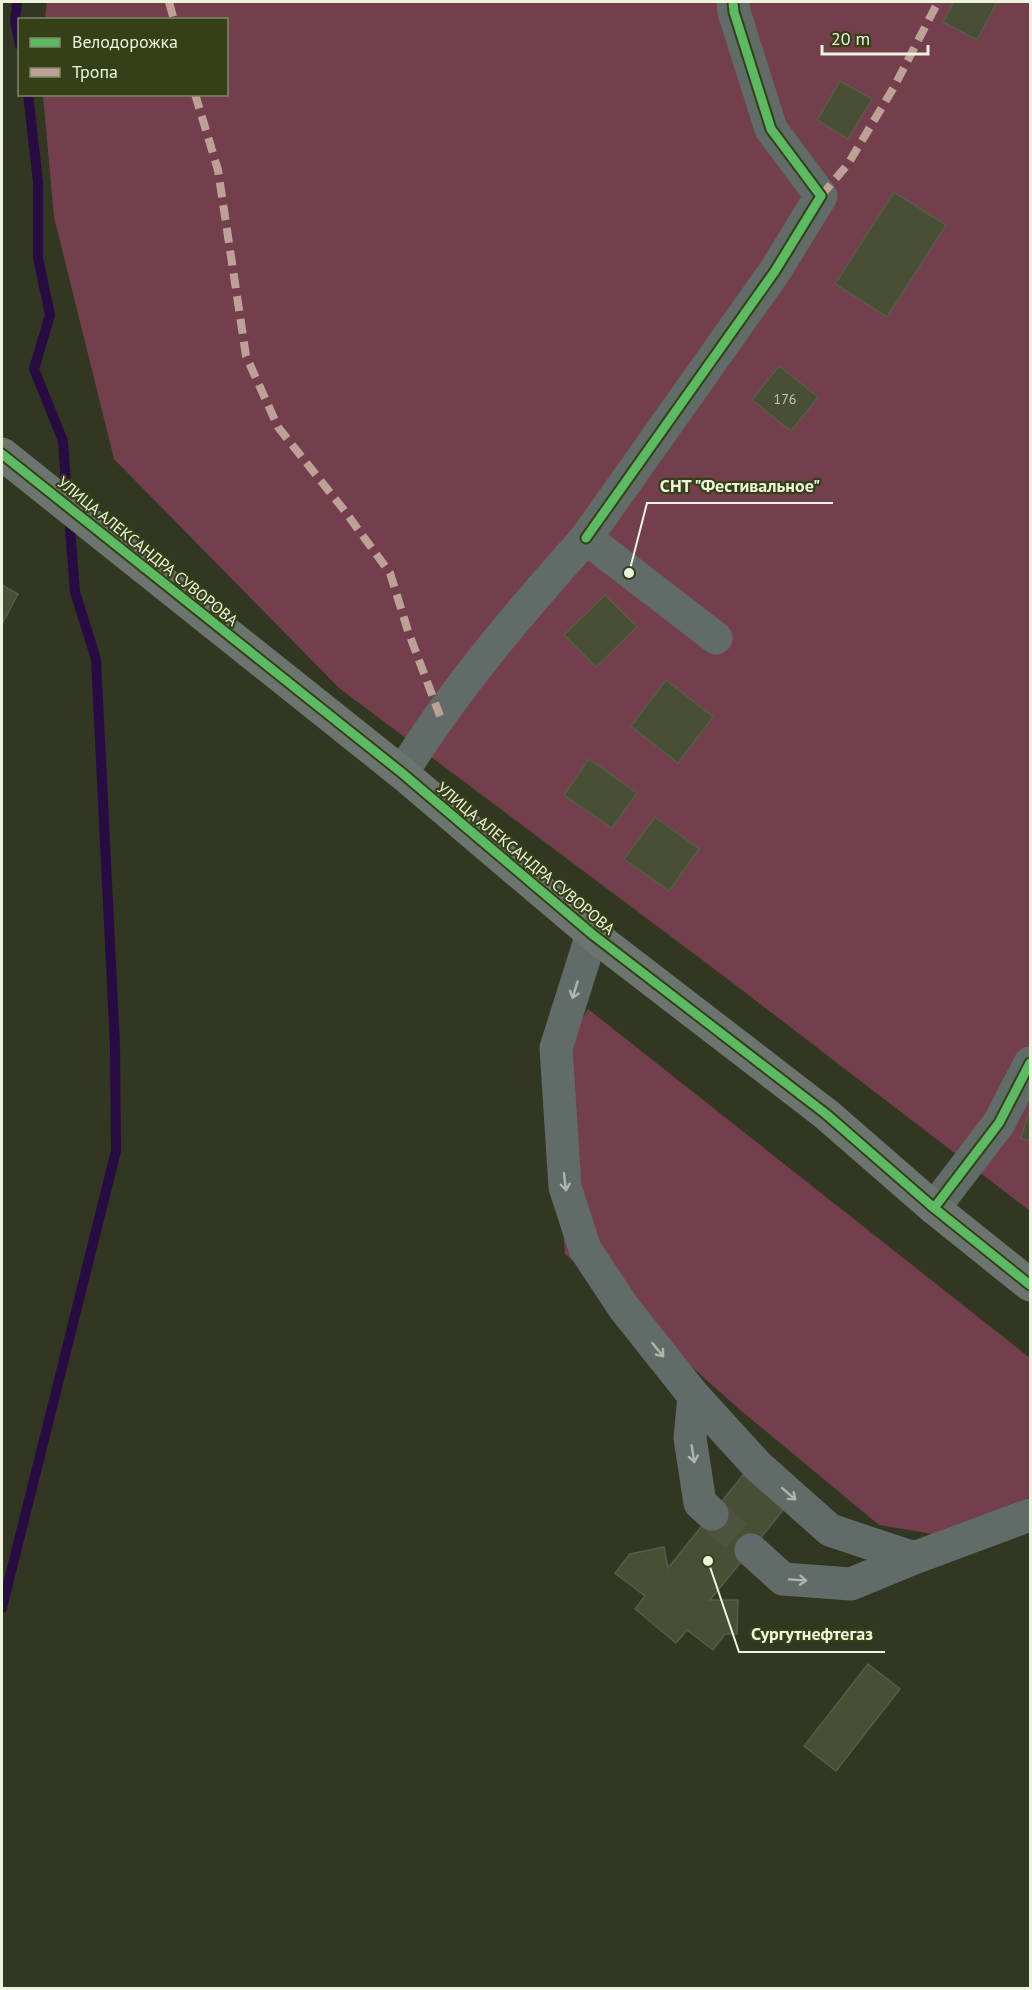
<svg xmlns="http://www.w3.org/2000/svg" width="1032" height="1990" viewBox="0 0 1032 1990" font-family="'PT Sans',sans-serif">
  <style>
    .green { fill: #743f4c }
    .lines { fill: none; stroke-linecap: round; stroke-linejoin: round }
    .stream { stroke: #290b44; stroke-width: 10 }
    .building { fill: #484f35; stroke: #575c4a; stroke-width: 1.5 }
    .minor-tunnel { stroke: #4d533d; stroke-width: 33; stroke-dasharray: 33 16; stroke-linecap: butt }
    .minor { stroke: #616c69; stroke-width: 33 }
    .major { stroke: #6c746f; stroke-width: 33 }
    .quiet { stroke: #bda197; stroke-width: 8; stroke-dasharray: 15 8; stroke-linecap: butt }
    .cycleway-casing { stroke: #354018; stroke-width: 13 }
    .cycleway { stroke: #5cba63; stroke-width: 9 }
    .oneway { stroke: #adb7a9 }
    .labels { text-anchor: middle; stroke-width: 4.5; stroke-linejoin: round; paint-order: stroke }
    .number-label { font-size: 14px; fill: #c3cbb3 }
    .street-label { font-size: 16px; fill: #ecf4dd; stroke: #354018 }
    .leader { fill: none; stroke: #ecf4dd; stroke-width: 2 }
    .callout-dot { fill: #ecf4dd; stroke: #354018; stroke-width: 2 }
    .callout-label { font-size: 18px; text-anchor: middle; font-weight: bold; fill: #ecf4dd; stroke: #354018; stroke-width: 4.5; stroke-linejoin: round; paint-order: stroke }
  </style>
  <rect width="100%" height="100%" fill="#313721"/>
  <path class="green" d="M47 2H1030V1211L725 977 339 688 114 459 54 217 43 95 226 94V20L45 19Z
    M588 1009 1030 1358V1497L939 1535 879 1525 739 1409 565 1254 557 1145 558 1058Z"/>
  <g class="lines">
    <path class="stream" d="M17 2 15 21 20 45
      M28 94 38 182V258L50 315 34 369 63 441 67 498
      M2 1608 116 1151 115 1046 96 659 75 592 69 516"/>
  </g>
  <path class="building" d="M954 2H997L977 40 943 22Z
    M840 81 872 99 848 139 817 120Z
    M894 192 946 225 887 317 835 284Z
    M779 366 818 397 791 431 752 400Z
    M2 585 18 594 2 624Z
    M605 595 637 627 596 667 564 635Z
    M666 680 713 717 678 763 631 726Z
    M589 759 637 793 612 828 564 795Z
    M655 817 699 849 669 891 624 859Z
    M1030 1110V1141L1021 1138Z
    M743 1475 784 1509 710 1600H738L737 1634H725L713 1650 687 1630 676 1643 635 1609 645 1596 615 1573 630 1554 664 1547 668 1568Z
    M868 1664 900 1689 836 1771 804 1746Z"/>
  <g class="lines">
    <path class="minor-tunnel" d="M712 1514 751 1550"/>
    <path class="minor" d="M586 538 775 271 821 196 771 129 734 12 733 2
      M402 773C454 689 520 612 586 538L716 638
      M592 934 556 1048 565 1187 585 1249 624 1308 694 1396 757 1465 830 1530 914 1558 1030 1515
      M934 1208 999 1123 1030 1063
      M694 1396 690 1438 700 1503 712 1514
      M751 1550 783 1579 851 1584 914 1558"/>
    <path class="major" d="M2 454 402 773 592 934 826 1114 934 1208 1030 1285"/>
    <path class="quiet" d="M169 2 174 20
      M195 94 218 170 246 356 278 427 344 510 390 573 408 631 440 716
      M821 196 848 164 894 87 938 2"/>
    <defs>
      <path id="cycleway" d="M2 454 402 773 592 934 826 1114 934 1208 1030 1285
        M586 538 775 271 821 196 771 129 734 12 733 2
        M934 1208 999 1123 1030 1063"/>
    </defs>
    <use href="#cycleway" class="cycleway-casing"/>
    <use href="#cycleway" class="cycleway"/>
  </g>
  <defs><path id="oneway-shaft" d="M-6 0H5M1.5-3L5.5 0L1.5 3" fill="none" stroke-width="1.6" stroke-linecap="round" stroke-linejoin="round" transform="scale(1.5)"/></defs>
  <g class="oneway">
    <use href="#oneway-shaft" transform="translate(575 990) rotate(107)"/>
    <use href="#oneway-shaft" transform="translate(565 1182) rotate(83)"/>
    <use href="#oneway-shaft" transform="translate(658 1350) rotate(51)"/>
    <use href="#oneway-shaft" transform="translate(693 1454) rotate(81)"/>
    <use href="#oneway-shaft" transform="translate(789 1494) rotate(41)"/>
    <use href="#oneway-shaft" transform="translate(798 1580) rotate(4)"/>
  </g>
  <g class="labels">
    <g class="number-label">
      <text x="785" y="404">176</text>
    </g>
    <g class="street-label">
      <text transform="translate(148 551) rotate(39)" y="6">УЛИЦА АЛЕКСАНДРА СУВОРОВА</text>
      <text transform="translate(526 858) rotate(40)" y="6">УЛИЦА АЛЕКСАНДРА СУВОРОВА</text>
    </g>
  </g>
  <path class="leader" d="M629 573L647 503H833M708 1561L739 1652H885"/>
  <g class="callout-dot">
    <circle cx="629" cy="573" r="6"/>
    <circle cx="708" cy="1561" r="6"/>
  </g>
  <g class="callout-label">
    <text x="740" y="492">СНТ "Фестивальное"</text>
    <text x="812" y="1640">Сургутнефтегаз</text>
  </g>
  <rect width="1032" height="1990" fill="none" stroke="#ecf4dd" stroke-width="6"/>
  <rect x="18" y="18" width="210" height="78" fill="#354018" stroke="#7e8867" stroke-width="1.5"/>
  <rect x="30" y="38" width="30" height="9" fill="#5cba63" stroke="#7e8867" stroke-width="1.5"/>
  <text x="72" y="48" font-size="18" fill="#ecf4dd">Велодорожка</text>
  <rect x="30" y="68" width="30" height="9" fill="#bda197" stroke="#7e8867" stroke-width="1.5"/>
  <text x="72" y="78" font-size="18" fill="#ecf4dd">Тропа</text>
  <path d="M822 45v9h106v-9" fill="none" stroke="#ecf4dd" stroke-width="3"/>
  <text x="831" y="45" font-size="18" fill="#ecf4dd" stroke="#354018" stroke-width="4.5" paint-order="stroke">20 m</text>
</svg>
